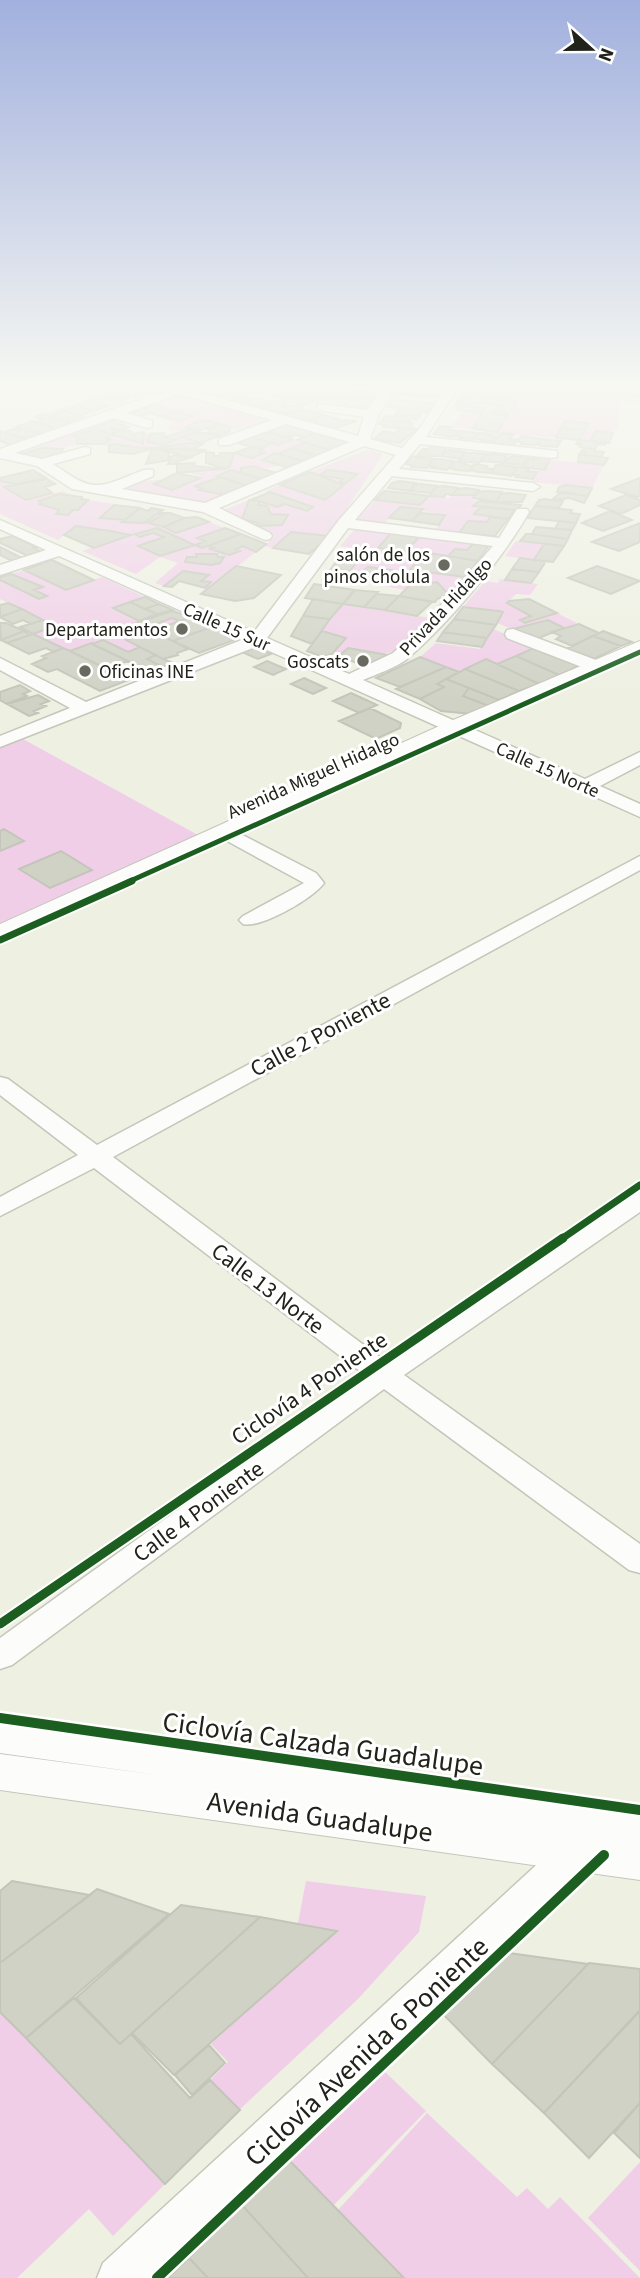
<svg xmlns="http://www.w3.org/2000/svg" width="640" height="2278" viewBox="0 0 640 2278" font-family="'Source Sans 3',sans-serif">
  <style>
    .green { fill: #f0cee8; fill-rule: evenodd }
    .building { fill: #d0d2c6; stroke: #c3c5b9; stroke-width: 2 }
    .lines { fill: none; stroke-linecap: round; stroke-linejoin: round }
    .minor-casing { stroke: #c4c6ba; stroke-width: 3 }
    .tertiary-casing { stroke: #c4c6ba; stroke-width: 2 }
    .minor { fill: #fcfdfb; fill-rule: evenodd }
    .tertiary { fill: #fcfdfb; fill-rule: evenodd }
    .cycleway-far3-casing { stroke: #fff; stroke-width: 9 }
    .cycleway-far2-casing { stroke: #fff; stroke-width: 11 }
    .cycleway-far1-casing { stroke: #fff; stroke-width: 13 }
    .cycleway-casing { stroke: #fff; stroke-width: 15 }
    .cycleway-far3 { stroke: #1b5e20; stroke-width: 5 }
    .cycleway-far2 { stroke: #1b5e20; stroke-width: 7 }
    .cycleway-far1 { stroke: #1b5e20; stroke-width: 9 }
    .cycleway { stroke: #1b5e20; stroke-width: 10 }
    .poi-dot { fill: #696a5f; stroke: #fff; stroke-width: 2.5 }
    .labels { text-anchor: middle; stroke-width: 6; stroke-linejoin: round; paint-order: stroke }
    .far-poi-label { font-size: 19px; fill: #212219; stroke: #fff; text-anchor: end }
    .far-street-label { font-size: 19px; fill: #212219; stroke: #fff }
    .street-label { font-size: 23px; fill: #212219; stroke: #fff }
    .near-street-label { font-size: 28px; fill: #212219; stroke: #fff }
  </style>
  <rect width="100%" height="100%" fill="#eef0e2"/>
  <path class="green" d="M135 383H144L137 386 143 388 133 387 121 394H109L112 396 110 398 130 404C120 407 117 407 107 406 90 404 65 411 50 416L43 414Z
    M328 383 321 385 322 388C340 393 358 388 377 393L354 401 343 398 346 397 343 396 286 390 317 387 313 384Z
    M465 383H631L630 393 640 394V397L635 399 640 401V406L619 400 618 426 613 433 596 431 590 441 579 440 589 423 565 421 556 438 501 433 497 437 489 436 490 434 480 433 497 432 507 415 483 412 473 429 451 427 463 411 481 412 484 408 461 405 457 410H451L456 403 505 407 503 410 492 412 509 413 517 402 460 397Z
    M179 395 270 421 243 431 200 420 195 423 192 429 182 433 168 429 172 422 166 421 173 418 180 421 191 416 153 405Z
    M88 427 94 429 75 436 78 438 77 444C58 451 41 446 22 453L46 461 18 456 19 452Z
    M150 434 147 441C158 450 170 437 184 438 189 438 195 441 200 443L144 448 131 445 104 446 111 440 106 438 115 435Z
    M292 439 304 443 270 455 264 460 279 465C265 471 255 465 241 468V473L231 470 196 486 202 489 201 490 225 495 197 506 119 488 139 481 160 480 155 484 172 490 202 477 190 473 219 471 229 467 234 453 252 458 263 454 258 452 262 450 260 449 272 443 278 445Z
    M367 450 383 454 329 536 291 532 273 548 264 546 275 536 220 512 249 500 242 519 258 523V526L282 525 288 515 271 514 267 507 258 505 260 501 277 507 285 504 306 511 312 507 265 491 280 485 325 500 343 485 310 472Z
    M550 460 604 465 592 488 531 482 539 469 545 470Z
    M0 481 16 484 5 487 26 500 63 491 71 495 59 494 40 501 41 506 59 510 57 514 68 515 73 510H78L88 500 115 504 100 518 144 523 158 514 163 515 149 523 176 533 209 522 225 528 198 537 205 541 196 545 202 548 208 546 220 553 239 551 236 549 243 546 256 552 208 589 205 588 210 582 201 581 208 575 183 571 164 586 155 583 178 563 160 557 136 574 82 551 129 535 76 526 58 540 0 514ZM157 528 194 544V545L160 556 139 546 164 537 153 533Z
    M452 495H475L472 500 479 501 473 506 481 507 475 514 490 517 487 522 468 521 459 533 436 530 445 515 400 507 384 524 356 521 375 500 420 505 429 496 450 498Z
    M355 529 391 533 379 548 407 551 420 536 474 543 467 550 455 549 448 556 423 553 410 569 465 577 449 595 437 582 412 583 405 590 379 585 391 570 368 567 361 573 350 571 356 563 364 564 376 552 340 546Z
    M516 541 544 544 534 560 505 556Z
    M24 570 66 589 102 577 145 597 114 608 139 621 110 632 119 637 172 618 179 621 127 640 140 647 128 652 103 640 70 651 33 634 54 625 0 599V580L46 596 34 590 42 586 11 574Z
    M500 579 538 584 530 595 516 594 507 603 531 616 521 621 525 623 557 613 579 624 564 628 548 620 512 629 497 623 503 612 463 607 485 581 498 583Z
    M343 604 430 618C394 657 401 657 348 648L339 656 332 654 346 638 322 631Z
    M493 629 536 647 497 664 459 672 420 657 436 643 480 649Z
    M23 739 198 835 0 925V851L23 841 4 829 0 831V748ZM60 851 91 870 50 888 20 869Z
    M306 1881 426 1896 419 1932 358 1999 237 2112 210 2080 228 2062 211 2044 336 1931 298 1923Z
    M0 2012 165 2184 113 2236 89 2209 17 2278H0Z
    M384 2071 426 2111 328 2211 288 2159Z
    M427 2113 517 2197 527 2188 548 2209 560 2197 640 2278H403L337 2211Z
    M640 2162V2271L588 2218Z"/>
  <path class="building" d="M144 383H150L165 387 154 391 135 386Z
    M214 383 231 385 224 388 231 390 214 396 193 390Z
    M292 383H302L318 387 307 391 286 389V385Z
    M328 383 349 385 350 389 334 391 321 388Z
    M468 384 503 387 500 390 480 391 465 388Z
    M133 387 140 389 151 391 136 397 119 392Z
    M403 388 433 390 431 394 437 395 435 397 400 395Z
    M286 390 299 394 284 399 272 396Z
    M239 392 246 394 247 399 238 403 221 398 226 393Z
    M322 392 340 397 315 401 295 395Z
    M113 393 129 395V399L122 401 108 397Z
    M295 395 315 401 303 405 279 401Z
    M343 396 347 397 343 398 354 401 374 396 368 406 361 409 331 400Z
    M460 397 479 402 483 398 495 400 492 404 456 403Z
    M258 398 268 401 278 402 259 409 238 403Z
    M392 400 433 403 429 410 388 407Z
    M504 400 518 402 509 413 491 412 494 409 503 410 505 407 491 405 494 401Z
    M91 401 108 406 93 411 76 406Z
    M279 401 286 403 283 406H302L303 410 280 414 276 413 280 412 264 410Z
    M153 405 174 411 159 416 151 413 138 416 129 414Z
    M460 405 485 408 481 412 457 410Z
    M76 406 93 411 79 416 63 411Z
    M399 407 429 410 428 413 421 412 420 416 395 414Z
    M308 410 324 415 306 422 280 414Z
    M63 411 87 418 66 421 50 416Z
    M174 412 183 413 192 416 180 421 159 416Z
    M483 412 486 413 508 415 497 432 473 429Z
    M43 414 71 423 58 429 35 422 43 419 35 417Z
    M395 414 420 416 417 420 411 419 410 422 382 420 385 416 393 417Z
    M324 415 341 420 357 421 332 429 312 423 317 421 312 420Z
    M118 419 125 422 120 424 129 427 122 430 114 428 110 429 118 431 111 434 93 428Z
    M200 420 209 421 219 424 198 431 186 428Z
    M382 420 410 422 413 424 411 427 417 429 383 427 384 425 379 424Z
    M32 421 58 429 42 434 16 427Z
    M565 421 589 423 585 430 561 428Z
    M219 424 231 427 228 431H231L221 435 209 432 208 429 217 428 212 426Z
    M285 424 317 433 305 437 296 435 287 438 265 431Z
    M440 426 451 427 449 430 460 431 454 437 434 434Z
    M19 428 39 433 29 437H17L3 432Z
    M402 428 417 429 400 443 374 439 383 431 394 433Z
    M561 428 585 430 579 440 556 438Z
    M94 429 115 435 106 438 111 440 104 444H77L78 438 73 436Z
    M192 429 198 431 175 440 164 437Z
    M122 430 130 431 133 434 144 432 143 444 111 434Z
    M0 431 17 437 26 439 11 445 0 441Z
    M460 431 479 433 474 439 459 438 460 436H456Z
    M596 431 613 433 609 443 590 441Z
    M164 433V437L175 440 163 445 147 442 150 434Z
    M195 433H206L219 436 200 443 182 437Z
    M261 433H271L292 439 278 445 250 437Z
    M317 433 347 443 334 451 297 440Z
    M480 433 491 434 489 436 497 437 494 442 481 440 475 438Z
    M501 433 514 434 509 439 518 440 511 447 491 446Z
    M522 436 541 439 536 445 521 444 522 442 517 441Z
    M252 437 272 443 260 449 238 443Z
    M541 439 561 441 557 447 541 446 537 444Z
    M579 440 590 441 606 442 605 445 598 444 595 449 580 447 581 445 576 444Z
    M189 443 203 444 192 450 156 448Z
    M305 443 334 451 316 456 291 448Z
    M113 444 144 448H156L133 454 109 452V445Z
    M431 445 448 446 440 456 416 457 423 449H428Z
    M251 447 263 450 258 452 264 453 252 458 234 453Z
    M42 448 63 449 60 456 46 461 21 454Z
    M156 448 169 453 168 458 175 455 189 458 176 462 177 464H168L170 460 146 464 152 449Z
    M291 448 320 457 307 462 277 454Z
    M584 448 595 449 594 451 604 452 601 457 584 455 585 452H581Z
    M164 450 176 449 206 450 189 458Z
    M449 450 465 452 461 459 440 456Z
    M206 452 214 453V456H220V453H234L230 467 225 469 206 463Z
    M274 453 307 462 292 469 263 460Z
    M464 453H474L486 454 479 463 458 461Z
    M493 454 507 456 503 463 481 461 485 455Z
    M579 454 584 455 608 458 604 465 578 462Z
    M534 455 551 456 545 470 522 467 528 459H539L533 458Z
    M412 456 416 457 433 459 427 468 411 467 412 465 406 464Z
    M512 456 529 458 524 465 503 463Z
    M433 459H438L454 461 447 470 432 468 434 467 428 466Z
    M453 462 466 463 464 465 473 466 469 471 456 470 449 468Z
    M195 463 194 466 225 469 177 473V464Z
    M474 464 487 466 485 468 493 469 491 473 478 472 470 470Z
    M496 465H501L517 467 511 476 491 473Z
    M252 466 276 473 266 480 241 473V468Z
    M517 467 529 468 527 471 537 472 533 479 516 477 518 475H512Z
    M33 470 46 478 16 484 0 481V478Z
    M231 470 241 473 266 480 248 486 217 476Z
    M327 470 345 472 358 474 346 483 339 482 342 479 320 475Z
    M310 472 344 485 325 500 280 485Z
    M177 473 200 478 172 490 154 484Z
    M220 477 248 486 225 495 199 490 202 489 195 486Z
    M640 478V496L637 497 611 489Z
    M47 479 55 484 45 487 52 493 26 500 4 487Z
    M399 481 416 483 410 491 388 488 392 483Z
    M420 484 437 486 431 493 410 491 414 485Z
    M566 485 592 488 588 496 557 492 559 487Z
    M444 486 458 488 452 495 446 494 444 497 429 496 436 487Z
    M466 488 479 490 475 495H452L457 489Z
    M384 491 407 493 429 496 420 505 375 500Z
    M486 491 502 492 496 502 473 498 478 492Z
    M270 492 313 507 307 511 285 504 277 507 253 499Z
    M561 492 588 496 584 503 570 498 552 500Z
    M507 493 526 495 522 502H496L501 494Z
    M59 494 82 497 81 499 88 500 78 510H73L68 515 56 514 59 510 39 504 41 502 39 501Z
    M626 495 640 500V505L621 514 599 506Z
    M545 499 552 500 563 501 559 508 535 506 539 500Z
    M249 500 260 501 258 505 267 506 271 514 288 515 282 525 257 526 258 523 242 519Z
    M479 501 521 505 517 510 473 506Z
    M114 505 140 508 125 520 100 518Z
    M535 506 572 510 570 513 580 514 576 523 527 518Z
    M400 507 423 509 412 521 389 518Z
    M481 507 514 510 508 519 474 514Z
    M140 508 148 511 151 508 163 510 144 523 122 522Z
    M610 511 632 520 603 531 582 523Z
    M161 513H170L185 518 163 527 148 523 163 515 158 514Z
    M420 513 445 515 439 525 412 521Z
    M197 517 209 522 176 533 163 527 185 518Z
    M490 517 508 519 495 536 459 533 468 521 487 522Z
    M559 521 576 523 572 530 555 529Z
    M640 523V542L619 551 592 542Z
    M76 526 110 531 131 535 94 548 64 535Z
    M536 527 572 530 568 539 532 534Z
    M157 528 195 545 160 556 138 546 164 537 153 533 140 537 135 534Z
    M225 528 241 534 202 548 195 545 205 541 197 538Z
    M291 532 329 536 309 554 273 548Z
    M391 533 420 536 407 551 378 548Z
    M241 534 266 544 256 552 243 546 236 549 240 551 229 555 210 549 214 548 208 546Z
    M526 534H532L568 539 564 546 520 541Z
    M13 536 37 547 34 548 42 552 28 556 0 543V539Z
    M474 543 490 544 478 561 448 556 455 549 467 550Z
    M544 544 564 546 553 562 534 560Z
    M0 547 22 558 12 561 0 555Z
    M423 552 448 556 478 561 465 577 410 570Z
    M196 554H217L218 557H224L220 563 211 565 185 562 187 557H197Z
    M520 558 534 560 546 561 539 572 512 569Z
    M52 560 94 580 66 590 24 570Z
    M337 560 356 563 350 571 331 569Z
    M236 566 281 575 254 598 235 601 201 594Z
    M597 566 640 581 611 594 568 578Z
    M368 567 392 570 382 582 345 577 350 571 361 573Z
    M331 569 350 571 342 581 323 579Z
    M512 569 539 572 531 583 505 580Z
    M183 571 209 575 201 581 211 582 205 588 179 581 172 587 164 586Z
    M11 574 43 587 34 590 47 596 39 599 0 580V577Z
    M437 582 449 595 445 599 438 598 435 602 399 596 412 583 423 584Z
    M314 584 355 590 343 604 305 598Z
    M354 590 378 592 364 607 343 604Z
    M377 594 399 596 385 610 364 607Z
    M399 596 432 602 417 616 385 610Z
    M145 597 159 604 145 609 130 602Z
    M313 599 343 604 330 619 303 616Z
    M529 599 557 613 525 623 520 620 531 616 507 603 509 601Z
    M130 602 145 609 157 614 139 621 113 608Z
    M8 603 22 609 0 617V605Z
    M159 604 173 610 157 614 145 609Z
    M463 607 499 611 503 612 496 625 454 619Z
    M22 609 43 620 31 624 23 620 13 624 0 617Z
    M172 611 192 617 179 621 172 618 119 637 109 632Z
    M303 616 330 619 312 644 291 636Z
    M190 617 211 627 173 641 152 631Z
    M454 619 496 625 487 638 443 632Z
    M43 620 55 626 33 634 20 627Z
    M548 620 564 628 534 640 509 630Z
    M0 623H6L24 631 1 640Z
    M579 624 599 633 572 646 556 639 561 636 552 632Z
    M211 627 237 639 199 653 173 641Z
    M24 631 30 635 7 643 1 640Z
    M152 631 173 641 188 649 177 653 178 655 163 659 126 640Z
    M322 631 346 638 332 654 323 657 307 651Z
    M603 631 632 642 621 646 593 636Z
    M443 632 487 638 482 647 437 641Z
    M33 634 63 648 54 652 46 648 29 654 7 643Z
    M593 636 621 646 592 660 566 649Z
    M103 640 128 652 140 647 156 655 147 659 163 667 151 672 92 644Z
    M92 643V644L128 661 107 669 70 651Z
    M255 647 271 654 258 659 242 652Z
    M536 647 581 665 559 675 516 656Z
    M63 648 70 651 129 680 100 691 57 669 48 672 32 664 46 658 42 656Z
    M348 648 388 655 364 666 339 656Z
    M156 655 163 659 173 663 163 667 147 659Z
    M516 656 559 675 539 684 497 664Z
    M420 657 446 667 400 687 376 678Z
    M486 659 497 664 539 684 519 691 465 669Z
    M267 661 286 669 273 675 254 667Z
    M446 667 459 672 437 684 444 687 420 699 396 689Z
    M465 669 519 691 499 700 446 679Z
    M304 678 326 688 313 694 291 684Z
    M446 679 469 688 463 696 489 706 472 714 441 711 420 699 444 687 437 684Z
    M20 685 30 691 23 694 27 696 7 704 0 700V692Z
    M469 688 499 700 489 706 463 696Z
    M351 693 377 705 359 713 333 701Z
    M38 695 49 701 41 704 46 706 34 711 38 713 29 716 7 704Z
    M370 708 401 723 400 728 376 739 339 721Z
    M4 829 24 841 0 851V831Z
    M61 851 92 870 50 888 19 869Z
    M12 1881 90 1895 0 1963V1891Z
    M97 1889 169 1914 26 2038 0 2012V1963Z
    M181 1905 260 1917 120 2044 76 1998Z
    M260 1917 337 1931 174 2075 132 2033Z
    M509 1953 588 1964 492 2064 440 2011Z
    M589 1963 640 1969V2010L544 2113 492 2064Z
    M74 1998 120 2044 131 2034 190 2098 210 2080 240 2110 165 2184 26 2038Z
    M640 2011V2103L589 2158 544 2113Z
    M209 2045 225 2063 192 2095 175 2075Z
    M640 2103V2158L614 2133Z
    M288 2159 404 2278H308L242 2205Z
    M242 2205 308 2278H208L189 2258Z
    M189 2258 208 2278H168Z"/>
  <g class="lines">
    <defs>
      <path id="minor" d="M187 383 198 385 191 390 358 436 364 417 318 410V404L368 410 386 383H398L379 414 370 439 402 448 420 428 449 383H461L426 437 557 451V457L552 458 420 444 399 469 533 483 540 487 533 491 392 476 355 520 499 538 517 509H527L529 512C502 560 449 623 407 659 395 668 377 674 363 680L585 779 640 752V765L600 786 640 804V817L258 646 0 747V736L70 708 0 670V658L86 702 244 639 59 556 0 575V565L46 550 0 529V520L254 632 339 520 396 455 364 446 219 508 270 533 272 536 270 539 265 540 203 512 72 489 37 466 0 458V449ZM179 394 272 420 219 439V445H229L286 424 350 442 205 503 122 489 153 476V470C145 468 139 472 131 475 91 492 88 487 53 464L90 454V448L85 447 42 459 15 453 114 418 147 428 152 427V421L126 413ZM348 528 493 546 428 620 393 653 349 674 267 638Z
        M226 383H245L257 388 251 392Z
        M513 629 604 663 607 667 598 672 592 671 507 638 505 634 507 630Z
        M225 826 316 873 324 883C314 898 260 929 243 924L239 920 243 916 304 883 218 836 215 832Z
        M640 856V870L113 1157 385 1361 631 1194 640 1192V1212L404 1375 640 1544V1573L629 1570 384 1389 12 1665 0 1669V1638L365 1375 94 1168 0 1216V1197L78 1155 0 1095V1077L8 1079 97 1145Z
        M581 1831 594 1836 599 1847 594 1858 149 2278H97L103 2263 568 1836Z"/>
      <path id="tertiary" d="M640 641V654L0 942V924L446 723Z
        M0 1717 640 1806V1880L0 1790V1754L158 1775 0 1753Z"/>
    </defs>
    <use href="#minor" class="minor-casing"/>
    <use href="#tertiary" class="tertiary-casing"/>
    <use href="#minor" class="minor"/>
    <use href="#tertiary" class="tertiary"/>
    <defs>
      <path id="cycleway-far3" d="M128 882 640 652"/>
      <path id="cycleway-far2" d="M0 940 132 881
        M560 1240 640 1185"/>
      <path id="cycleway-far1" d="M0 1624 563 1238"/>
      <path id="cycleway" d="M0 1718 640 1810
        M157 2278 604 1855"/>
    </defs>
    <use href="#cycleway-far3" class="cycleway-far3-casing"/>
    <use href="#cycleway-far2" class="cycleway-far2-casing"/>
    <use href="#cycleway-far1" class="cycleway-far1-casing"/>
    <use href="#cycleway" class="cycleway-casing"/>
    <use href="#cycleway-far3" class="cycleway-far3"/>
    <use href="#cycleway-far2" class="cycleway-far2"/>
    <use href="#cycleway-far1" class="cycleway-far1"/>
    <use href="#cycleway" class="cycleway"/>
  </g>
  <linearGradient id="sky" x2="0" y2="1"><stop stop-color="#a1b0de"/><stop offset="0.55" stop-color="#f7f8f2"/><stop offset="1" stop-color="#f7f8f2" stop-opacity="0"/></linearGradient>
  <rect width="640" height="702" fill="url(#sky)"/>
  <g class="poi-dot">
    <circle cx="444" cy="565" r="7"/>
    <circle cx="182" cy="629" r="7"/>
    <circle cx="363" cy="661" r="7"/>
    <circle cx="85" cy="671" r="7"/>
  </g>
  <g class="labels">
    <g class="far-poi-label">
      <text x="430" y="561">salón de los<tspan x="430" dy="22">pinos cholula</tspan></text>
      <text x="168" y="636">Departamentos</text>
      <text x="349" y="668">Goscats</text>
      <text x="99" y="678" text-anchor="start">Oficinas INE</text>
    </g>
    <g class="far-street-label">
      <text transform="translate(445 606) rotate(-47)" y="7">Privada Hidalgo</text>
      <text transform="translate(227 626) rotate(24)" y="7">Calle 15 Sur</text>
      <text transform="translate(548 769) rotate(24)" y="7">Calle 15 Norte</text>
      <text transform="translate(313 775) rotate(-24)" y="7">Avenida Miguel Hidalgo</text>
    </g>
    <g class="street-label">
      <text transform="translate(320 1034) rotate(-28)" y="8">Calle 2 Poniente</text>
      <text transform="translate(268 1288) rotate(37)" y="8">Calle 13 Norte</text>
      <text transform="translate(309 1388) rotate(-34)" y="8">Ciclovía 4 Poniente</text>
      <text transform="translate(198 1511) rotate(-36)" y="8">Calle 4 Poniente</text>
    </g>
    <g class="near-street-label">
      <text transform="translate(323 1743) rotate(8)" y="10">Ciclovía Calzada Guadalupe</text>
      <text transform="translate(320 1816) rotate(8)" y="10">Avenida Guadalupe</text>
      <text transform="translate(366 2051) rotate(-43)" y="10">Ciclovía Avenida 6 Poniente</text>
    </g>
  </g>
  <g transform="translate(591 49) rotate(111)" stroke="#ffffff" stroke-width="5" paint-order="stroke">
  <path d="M0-5L12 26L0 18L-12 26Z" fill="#212219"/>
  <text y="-10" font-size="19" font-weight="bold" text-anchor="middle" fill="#212219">N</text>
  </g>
</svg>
